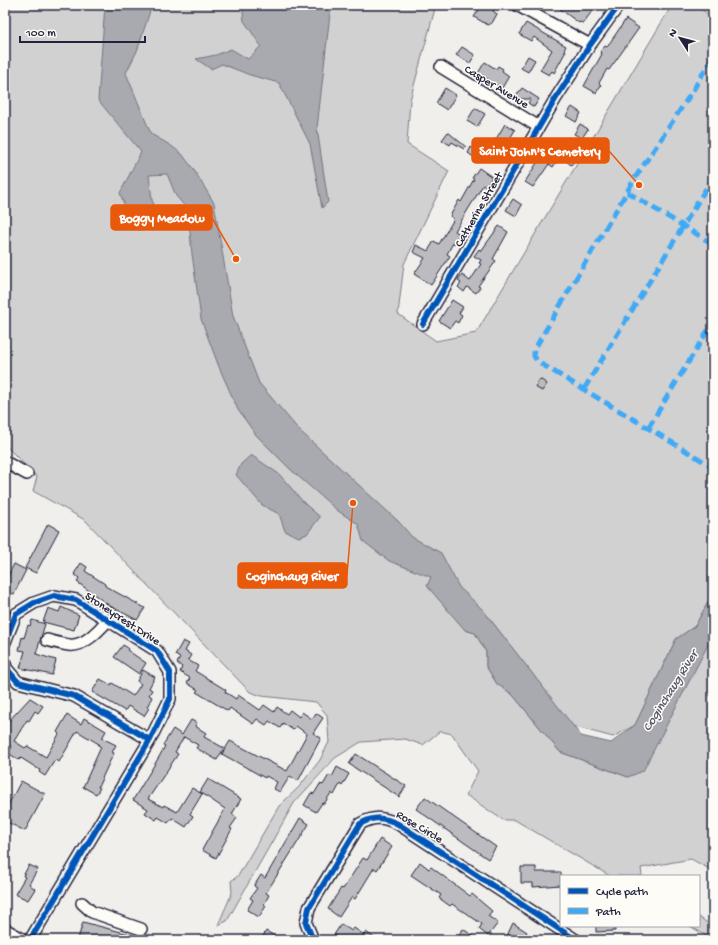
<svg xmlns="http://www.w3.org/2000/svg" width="718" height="945" viewBox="0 0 718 945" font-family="'Gochi Hand',sans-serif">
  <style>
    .green { fill: #d2d1d1; stroke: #7a7a86 }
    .water { fill: #a9a9b0; stroke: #737381 }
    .building { fill: #bcbcc0; stroke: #22223b }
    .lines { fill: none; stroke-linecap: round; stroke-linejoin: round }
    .minor-casing { stroke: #22223b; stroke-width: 14 }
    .major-casing { stroke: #22223b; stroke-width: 17 }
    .minor { stroke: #fdfcf7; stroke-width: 11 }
    .major { stroke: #fdfcf7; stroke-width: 14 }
    .quiet { stroke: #3fa9f5; stroke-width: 5; stroke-dasharray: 10 5; stroke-linecap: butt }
    .cycleway-casing { stroke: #fdfcf7; stroke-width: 8 }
    .cycleway { stroke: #0057b8; stroke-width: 6 }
    .labels { text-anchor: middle; stroke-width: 3; stroke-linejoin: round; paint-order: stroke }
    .street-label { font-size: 12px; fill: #22223b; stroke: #fdfcf7 }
    .water-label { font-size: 13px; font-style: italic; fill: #58586a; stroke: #fdfcf7 }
    .leader { fill: none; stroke: #e8590c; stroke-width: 1.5 }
    .callout-dot { fill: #e8590c; stroke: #fdfcf7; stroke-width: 1.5 }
    .callout { fill: #e8590c; stroke: #e8590c; stroke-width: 1.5 }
    .callout-label { font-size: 13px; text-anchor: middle; font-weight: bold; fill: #fff }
  </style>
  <rect width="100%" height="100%" fill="#f0efec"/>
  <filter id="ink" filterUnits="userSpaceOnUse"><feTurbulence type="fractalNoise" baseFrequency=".025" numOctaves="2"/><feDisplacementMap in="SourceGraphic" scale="8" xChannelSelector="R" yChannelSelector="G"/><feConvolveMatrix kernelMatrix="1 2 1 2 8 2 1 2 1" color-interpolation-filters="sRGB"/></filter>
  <g filter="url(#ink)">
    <path class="green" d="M5 5H436L410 100 407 144 449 171 404 264 398 314 436 341 476 333 672 5H696L713 18V593L695 626 676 639 635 725 613 737 572 726 483 610 465 630 475 633 486 652V666L497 684 512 694 560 752 628 777 713 633V871L691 859 641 868 642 876H610L515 820H503L466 795 478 771 452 734 440 731 423 745 405 739 361 742 335 758 294 803 227 921 218 925 232 893 231 881 238 876 279 806 299 787 320 760 329 742 327 715 316 702 262 696 250 692 85 520 33 491 37 477 5 445Z
      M699 917 713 927V940L690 926H699Z"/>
    <path class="water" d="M105 5H152L137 51 126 73 151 134 170 145 182 154 194 170 214 203 233 316 259 383 299 430 398 521 412 537 441 553 459 587 483 610 581 736 611 743 635 725 676 639 695 626 713 593V635L643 771 628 777 560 752 512 694 497 684 486 666V652L475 633 465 630 427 586 431 577 389 561 363 541 358 524 338 511 291 470 256 435 238 410 219 367 201 319 192 254 188 210 176 196 167 174 149 175 152 200 157 212 146 229H133L120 193 141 152 98 100Z
      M242 5H331L317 128 328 202 322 208 310 144 279 83 250 75 222 64 211 69 196 59 216 55 231 49 248 59 261 46 244 21Z
      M251 455 279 474 305 504 320 517 307 534 299 537 285 531 279 514 262 505 236 475 241 464Z"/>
    <path class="building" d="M482 5H492L494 9 493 11 497 14 492 23 488 25 474 17Z
      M563 5H597L583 23 580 22 579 23 560 9Z
      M626 19 639 28 609 70 607 69 599 83 601 85 596 93 584 86 602 54 600 52 605 46 607 47Z
      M526 23 566 46 564 50 566 51 554 73 552 71 549 75 540 70 552 50 534 37 531 41 519 34Z
      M462 47 475 55 470 63 456 55Z
      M528 56 535 60 528 72 521 68Z
      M485 62 496 69 498 66 503 69 502 71 509 76 502 88 493 83 492 85 487 82 489 80 478 73Z
      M445 88 456 95 447 110 436 103Z
      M522 88 539 99 534 107 528 103 531 99H521L516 96Z
      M572 107 581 113 576 122 566 116Z
      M475 108 485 114 477 127 467 121Z
      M505 124 515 130 496 162 486 156Z
      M580 124 588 129 582 138 574 134Z
      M448 132 466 147 464 149 452 142 450 145 442 140Z
      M471 147 478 152 475 158 468 153Z
      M545 150 558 159 553 167 549 164 533 187 525 182Z
      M570 153 576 159 571 165 565 160Z
      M479 168 492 177 486 187 483 185 455 231 461 235 455 244 453 243 447 254 450 256 431 285 414 274 425 258 413 252 416 245 428 251 434 241 439 244 454 219 450 216 459 200 461 202 474 179 472 178Z
      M513 199 522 205 516 216 506 210Z
      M499 226 508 232 493 259 496 261 478 286 480 287 476 293 467 287 464 292 458 287 461 283 458 281 462 275 470 281 481 264 479 263 481 260 474 256 479 249 481 251Z
      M452 300 463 307 459 313 462 315 458 323 455 321 450 328 439 321Z
      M540 379 547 384 542 391 535 387Z
      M48 524 59 530 36 573 25 568Z
      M81 563 87 567 85 571 105 584V586L145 608 137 620 110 606 77 582 79 578 74 574Z
      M14 564 26 570 14 594 12 593 5 606V582Z
      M61 607 79 615 74 630 43 622 48 608 59 612Z
      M32 620 45 624 36 654 56 660 52 675 20 668 25 651 19 650 22 637 24 638 28 625 30 626Z
      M183 641 189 644 185 651 191 655 188 660 198 666 195 671 226 690 225 692 236 699 238 695 260 710 264 705 274 712 277 707 287 714 290 710 299 717 302 712 312 719 316 713 323 718 313 733 321 738 298 781 290 776 280 792 274 789 277 782 266 776 265 778 222 754 230 741 287 771 307 734 296 726 293 730 283 723 280 728 269 721 266 725 257 719 253 724 230 708 228 711 196 692 198 690 187 683 190 678 180 672 182 667 177 663 180 658 175 655Z
      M123 645 128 648 127 650 146 663 139 674 114 657Z
      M143 670 155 677 149 688 152 690 149 695 152 697 147 707 149 708 144 716 128 706 125 711 92 692 100 679 111 685 112 683 133 696 141 684 137 681Z
      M30 698 43 706 38 713 35 711 29 721 27 720 14 741 25 748 27 746 46 757 59 734 57 732 67 715 81 724 84 718 106 731 102 738 116 745 112 752 114 753 109 763 98 787 100 788 96 794 83 787 101 747 98 745 99 744 77 731 59 762 55 760 45 776 39 772 40 770 21 758 19 760 8 753 12 747 5 743V725Z
      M191 720 197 723 195 726 206 733 204 737 224 748 217 760 196 748 198 745 184 737 175 752 178 754 148 799 163 807 164 805 177 812 192 788 202 794 190 814 193 816 186 827 172 818 168 823 158 817 156 820 145 813 148 809 133 800 159 757 165 746 163 745 173 729 182 735Z
      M356 754 406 786 399 797 349 764Z
      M337 767 349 774 342 786 340 784 334 795 331 793 324 804 322 803 316 812 304 805 311 793 314 794 320 784 323 785 329 775 332 777Z
      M208 779 241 799 232 814 237 818 230 828 232 829 216 858 202 850 225 809 200 792Z
      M21 781 45 794 25 831 5 821V811Z
      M425 797 496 847 488 859 416 809Z
      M300 818 309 824 266 893 269 895 264 904 266 906 259 917 247 910 253 900 250 898 257 888 254 886 261 875 265 878Z
      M380 839 392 847 377 870 374 868 355 899 352 897 339 917 328 909 341 888 343 889 363 858 367 860Z
      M420 862 429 869 431 867 470 896 472 894 492 911 488 916 498 923 488 936 479 929 482 924 452 904 450 906 439 898 441 895 411 875Z
      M29 865 38 869 29 884 35 889 28 900 15 894 25 877 23 876Z
      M521 867H536V872H561V885L533 887V883H521Z
      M83 922 144 938V940L78 939Z
      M513 923 527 932 522 940H505Z
      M341 924 352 931 354 928 364 935 366 932 377 940H342L334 935Z
      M596 926H615V931L596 932Z
      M463 929 479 940H456Z
      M266 931 282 940H261Z"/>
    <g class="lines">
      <defs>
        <path id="minor" d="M517 5 590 45
          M712 5 713 6
          M441 67 539 127
          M423 324 556 98 590 45 619 5
          M5 462 27 474
          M47 640C54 642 61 644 69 645 84 647 99 630 108 620
          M5 642 16 614 34 603 54 596 76 600 157 651 170 672V699L150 740 74 696 18 682 6 668 5 663
          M82 903 92 912 141 929
          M30 940 150 740
          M313 940 306 923 309 908 360 824C374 816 384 817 398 824L576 940"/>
        <path id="major" d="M5 931 21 940"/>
      </defs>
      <use href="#minor" class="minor-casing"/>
      <use href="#major" class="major-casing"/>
      <use href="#minor" class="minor"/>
      <use href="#major" class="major"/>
      <path class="quiet" d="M713 56 692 92 635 178 534 350V356L538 362 713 467
        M627 192 713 244
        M584 389 713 177
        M648 428 713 322"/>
      <defs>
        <path id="cycleway" d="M423 324 556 98 590 45 619 5
          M5 642 16 614 34 603 54 596 76 600 157 651 170 672V699L150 740 74 696 18 682 6 668 5 663
          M30 940 150 740
          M313 940 306 923 309 908 360 824C374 816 384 817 398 824L576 940"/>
      </defs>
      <use href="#cycleway" class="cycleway-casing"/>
      <use href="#cycleway" class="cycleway"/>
    </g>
  </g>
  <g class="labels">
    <g class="street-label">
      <text transform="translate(497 86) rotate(31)" y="4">Casper Avenue</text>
      <text transform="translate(478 209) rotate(-60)" y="4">Catherine Street</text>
      <text transform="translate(123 618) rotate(33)" y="4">Stoneycrest Drive</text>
      <text transform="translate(420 826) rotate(31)" y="4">Rose Circle</text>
    </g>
    <g class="water-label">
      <text transform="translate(669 690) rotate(-58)" y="5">Coginchaug River</text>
    </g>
  </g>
  <path class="leader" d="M639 185L609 151M236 259L212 218M353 503L347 575"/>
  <g class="callout-dot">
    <circle cx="639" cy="185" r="4"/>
    <circle cx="236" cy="259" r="4"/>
    <circle cx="353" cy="503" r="4"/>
  </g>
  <g class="callout">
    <rect x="472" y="138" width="137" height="25" rx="4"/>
    <rect x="111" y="205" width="101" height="25" rx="4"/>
    <rect x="238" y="563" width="109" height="25" rx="4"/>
  </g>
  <g class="callout-label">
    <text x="540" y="155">Saint John's Cemetery</text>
    <text x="162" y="222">Boggy Meadow</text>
    <text x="292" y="580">Coginchaug River</text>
  </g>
  <rect width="718" height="945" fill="none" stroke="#fdfcf7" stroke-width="20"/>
  <rect x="10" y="10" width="698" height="925" fill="none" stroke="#22223b" stroke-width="1.5" filter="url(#ink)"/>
  <rect x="560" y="875" width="140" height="52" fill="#fdfcf7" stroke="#a5a5ac"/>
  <rect x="568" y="888" width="20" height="6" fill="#0057b8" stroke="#a5a5ac"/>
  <text x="596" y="895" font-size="12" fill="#22223b">Cycle path</text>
  <rect x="568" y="908" width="20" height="6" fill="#3fa9f5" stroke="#a5a5ac"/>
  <text x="596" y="915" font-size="12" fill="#22223b">Path</text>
  <g transform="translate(680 38) rotate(306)" stroke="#fdfcf7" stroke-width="3" paint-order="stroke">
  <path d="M0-3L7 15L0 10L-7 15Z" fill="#22223b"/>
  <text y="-6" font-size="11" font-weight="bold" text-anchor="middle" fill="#22223b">N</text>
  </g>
  <path d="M20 36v6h125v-6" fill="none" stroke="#22223b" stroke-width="2"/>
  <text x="26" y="36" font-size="12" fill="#22223b" stroke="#fdfcf7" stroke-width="3" paint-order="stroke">100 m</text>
</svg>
